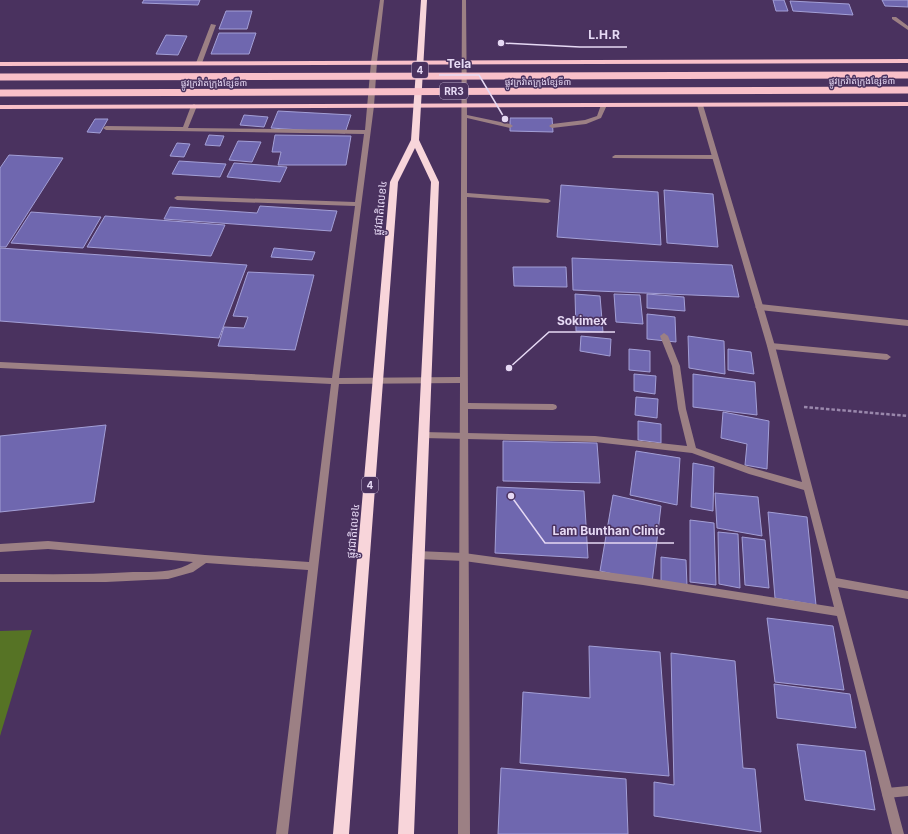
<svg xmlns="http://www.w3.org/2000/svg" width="908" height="834" viewBox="0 0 908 834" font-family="Inter,'Noto Sans Khmer',sans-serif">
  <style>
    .green { fill: #567325 }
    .building { fill: #6f67af; stroke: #a39fd6 }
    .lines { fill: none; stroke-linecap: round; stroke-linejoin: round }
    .path { stroke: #9a88ac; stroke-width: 2.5; stroke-dasharray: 3.5 2; stroke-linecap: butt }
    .service { fill: #9c8084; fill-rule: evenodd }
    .minor { fill: #9c8084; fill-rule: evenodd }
    .primary { fill: #f9c0c9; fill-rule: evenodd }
    .trunk { fill: #f8d5da; fill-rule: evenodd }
    .primary-bridge { stroke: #f9c0c9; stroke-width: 7 }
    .labels { text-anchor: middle; stroke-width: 3; stroke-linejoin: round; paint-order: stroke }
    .far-street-label { font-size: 9px; fill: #e6d9f4; stroke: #4a325f }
    .shield { fill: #4a325f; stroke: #b7a7c7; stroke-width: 1 }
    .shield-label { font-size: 10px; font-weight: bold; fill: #e6d9f4 }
    .street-label { font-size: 11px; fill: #e6d9f4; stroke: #4a325f }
    .leader { fill: none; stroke: #e6d9f4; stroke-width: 1.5 }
    .callout-dot { fill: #e6d9f4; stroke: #4a325f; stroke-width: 1.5 }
    .callout-label { font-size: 12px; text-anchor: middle; font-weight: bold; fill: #e6d9f4; stroke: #4a325f; stroke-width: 3; stroke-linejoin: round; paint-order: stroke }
  </style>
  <rect width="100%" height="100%" fill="#4a325f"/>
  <path class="green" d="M32 630 0 736V631Z"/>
  <path class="building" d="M144 0H200L198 5 142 3Z
    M773 0H784L788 11H776Z
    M882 0H908V7L885 6Z
    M790 1 849 4 853 15 793 11Z
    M226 11H252L247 29H219Z
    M219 33H256L249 54H211Z
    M166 35 187 36 178 55 156 54Z
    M278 111 351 115 345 133 271 128Z
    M244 115 268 117 264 127 240 125Z
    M510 118H552L553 132 510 131Z
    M95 119H108L100 133 87 132Z
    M209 135 224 136 220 146 205 145Z
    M275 135 351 136 346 165H278L281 152H272Z
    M238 141 261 142 252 162 229 160Z
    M177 143 190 144 184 157 170 156Z
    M9 155 63 158 6 247H0V168Z
    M179 161 226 164 220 177 172 174Z
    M234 163 287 167 280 182 227 177Z
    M561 185 658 192 661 245 557 237Z
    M664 190 713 194 718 247 667 243Z
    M260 206 337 211 331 231 164 219 170 207 257 213Z
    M31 212 101 217 83 248 11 243Z
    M105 216 225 225 211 256 87 247Z
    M0 248 247 265 219 338 0 321Z
    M274 248 315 252 312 260 271 257Z
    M572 258 732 265 739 297 573 290Z
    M513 267H566L567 287 514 286Z
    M248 272 314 275 295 350 218 346 224 327 244 328 248 317 233 316Z
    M575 294 600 296 603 332 576 331Z
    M614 294 640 295 643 324 616 322Z
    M647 294 684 297 685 311 647 308Z
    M647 314 675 317 676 342 647 339Z
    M581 336 611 339 610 356 580 351Z
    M688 336 724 341 725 374 689 368Z
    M629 349 650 351V372L629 370Z
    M728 349 751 352 754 374 728 370Z
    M634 374 656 376 655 394 634 391Z
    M693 374 755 382 757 415 693 407Z
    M636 397 658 399 657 418 635 415Z
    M723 412 769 421 767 469 745 465 747 444 721 438Z
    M638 421 661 424V443L638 440Z
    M106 425 94 502 0 512V436Z
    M503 441 597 443 600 483 503 481Z
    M636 451 680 458 677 505 630 495Z
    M693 463 714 467 713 511 691 507Z
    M497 487 584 491 588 558 495 553Z
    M715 493 758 497 762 536 717 528Z
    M613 495 661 506 652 583 600 571Z
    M768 512 807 517 816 605 775 598Z
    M690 520 714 523 716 585 690 582Z
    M718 532 738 534 740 588 719 584Z
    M742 537 765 540 769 588 745 585Z
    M661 557 686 560 687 586 661 582Z
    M767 618 833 626 844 690 775 682Z
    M589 646 660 652 669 776 520 763 523 692 590 698Z
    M671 653 735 661 743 768 755 769 761 832 654 816V782L674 785Z
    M774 684 850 694 856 728 777 718Z
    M797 744 865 751 875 810 805 800Z
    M501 768 626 779 628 834H498Z"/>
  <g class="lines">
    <path class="path" d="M804 407 908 416"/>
    <path class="service" d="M380 0H384L377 62 374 106 339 378 460 377 462 0H466L467 115 510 124 513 126 510 128 467 118V193L548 199 551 201 548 203 467 197 468 403 553 404 556 405 557 407 556 409 553 410 468 409 470 834H458L460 383 339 384 288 834H276L308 570 206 563 193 572 168 579 106 582H0V574C44 574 89 575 133 572 153 572 176 573 193 562L48 549 0 552V544L48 541 205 555 309 562 331 384 0 368V362L332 378 355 206 177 200 174 198 177 196 355 202 364 134 106 130 103 128 106 126 183 127 191 106 194 104 197 106 188 128 365 130 371 62Z
      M892 17H896L908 26V30L892 19Z
      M211 24 216 25 202 63 197 64 196 63Z
      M604 103 607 105 601 118 586 124 552 128 549 126 552 124 585 120 597 116 601 105Z
      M615 155H715L718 157 715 159 613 158 612 157Z
      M759 304 908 320V326L759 310 755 307Z
      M771 343 887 354 891 357 887 360 771 349 767 346Z
      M908 786V796L887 798 883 797 882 793 883 789 887 788Z"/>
    <path class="minor" d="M700 103 703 105 775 346 836 578 908 591V599L838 587 904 834H892L837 616 643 585 464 561 417 559 414 558 412 555 414 552 417 551 464 553 643 577 834 607 804 490 749 474 692 453 595 442 423 438 420 437 419 435 420 433 423 432 595 436 687 446 678 409 672 366 660 336 664 333 668 336 680 366 686 409 696 448 749 467 802 482 767 346 697 105Z"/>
    <path class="primary" d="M908 59V63L0 66V62Z
      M908 102V106L0 109V105Z"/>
    <path class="trunk" d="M421 0H427L419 140 439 182 414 834H398L431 182 415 148 398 182 349 834H333L390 182 411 140Z"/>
    <path class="primary-bridge" d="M0 77 908 75
      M0 93 908 90"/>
  </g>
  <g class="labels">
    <g class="far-street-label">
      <text x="862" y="84">ផ្លូវក្រវ៉ាត់ក្រុងខ្សែទី៣</text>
      <text x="538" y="85">ផ្លូវក្រវ៉ាត់ក្រុងខ្សែទី៣</text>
      <text x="214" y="86">ផ្លូវក្រវ៉ាត់ក្រុងខ្សែទី៣</text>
    </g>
    <g class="shield">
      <rect x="412" y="62" width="16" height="16" rx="3"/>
      <rect x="440" y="83" width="28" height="16" rx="3"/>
      <rect x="362" y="477" width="16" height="16" rx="3"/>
    </g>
    <g class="shield-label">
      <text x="420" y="74">4</text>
      <text x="454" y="95">RR3</text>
      <text x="370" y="489">4</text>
    </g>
    <g class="street-label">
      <text transform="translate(380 208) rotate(-84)" y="4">ផ្លូវជាតិលេខ៤</text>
      <text transform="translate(353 531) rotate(-85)" y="4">ផ្លូវជាតិលេខ៤</text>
    </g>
  </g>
  <path class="leader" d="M501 43L580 47H627M505 119L479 75H439M509 368L549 332H615M511 496L545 543H674"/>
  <g class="callout-dot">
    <circle cx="501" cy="43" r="4"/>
    <circle cx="505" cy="119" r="4"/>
    <circle cx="509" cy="368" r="4"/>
    <circle cx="511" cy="496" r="4"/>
  </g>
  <g class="callout-label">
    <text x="604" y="39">L.H.R</text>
    <text x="459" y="68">Tela</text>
    <text x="582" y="325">Sokimex</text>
    <text x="609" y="535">Lam Bunthan Clinic</text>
  </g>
</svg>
